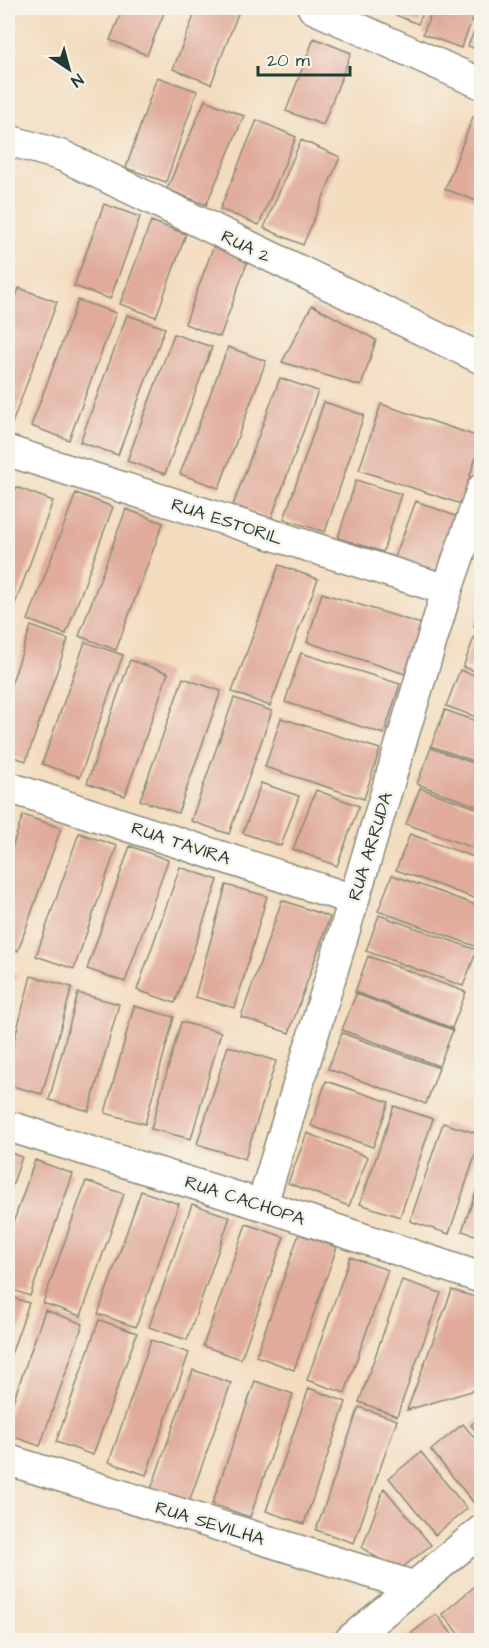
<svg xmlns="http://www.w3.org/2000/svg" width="489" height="1648" viewBox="0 0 489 1648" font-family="'Architects Daughter',sans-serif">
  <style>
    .building { fill: #e0ab9b }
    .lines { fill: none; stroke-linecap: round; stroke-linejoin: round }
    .minor-casing { stroke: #898c78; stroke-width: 33 }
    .minor { stroke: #fff; stroke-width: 30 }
    .labels { text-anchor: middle; stroke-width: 5; stroke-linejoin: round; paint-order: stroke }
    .street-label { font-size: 18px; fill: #1f3d34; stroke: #f7f3e8 }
  </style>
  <rect width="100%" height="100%" fill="#f7f3e8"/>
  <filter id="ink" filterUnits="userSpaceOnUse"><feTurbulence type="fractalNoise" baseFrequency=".0167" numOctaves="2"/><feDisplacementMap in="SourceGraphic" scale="12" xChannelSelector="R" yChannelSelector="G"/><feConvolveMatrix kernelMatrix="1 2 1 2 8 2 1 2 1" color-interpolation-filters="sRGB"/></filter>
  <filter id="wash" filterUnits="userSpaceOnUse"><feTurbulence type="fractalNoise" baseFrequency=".008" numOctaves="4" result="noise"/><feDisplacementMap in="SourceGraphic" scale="24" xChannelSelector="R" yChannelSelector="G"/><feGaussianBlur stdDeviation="1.35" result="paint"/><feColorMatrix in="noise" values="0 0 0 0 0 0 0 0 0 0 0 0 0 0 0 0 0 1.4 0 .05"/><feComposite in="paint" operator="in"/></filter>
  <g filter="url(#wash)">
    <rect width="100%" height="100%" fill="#f3dcbd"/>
    <g id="blocks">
      <path class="building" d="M123 8H166L147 55 110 40Z
        M197 8H231L239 11 211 84 173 69Z
        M381 8H425L418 24 381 9Z
        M433 8H477L461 48 423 34Z
        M482 12V51L468 46Z
        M314 38 351 53 323 125 286 111Z
        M157 77 197 91 166 182 126 168Z
        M205 100 244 116 206 205 167 189Z
        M473 117 482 120V203L445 189Z
        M257 120 296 137 259 225 220 209Z
        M301 140 340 157 303 245 264 228Z
        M104 204 140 217 110 299 74 286Z
        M151 221 186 234 156 317 120 304Z
        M215 242 250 255 220 337 185 324Z
        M19 288 57 302 10 429 8 428V319Z
        M78 300 116 313 69 440 31 426Z
        M312 305 376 340 361 386 282 362Z
        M127 315 165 328 118 455 80 442Z
        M174 334 212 347 165 474 127 461Z
        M228 347 266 361 219 488 180 474Z
        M280 378 318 391 271 519 233 505Z
        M324 402 364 415 325 532 284 519Z
        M381 404 482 438 461 504 359 470Z
        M356 480 401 494 383 552 338 538Z
        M16 487 53 501 8 623V508Z
        M76 493 113 507 66 634 28 620Z
        M416 501 458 517 435 578 393 562Z
        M126 509 163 523 116 650 79 636Z
        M279 565 318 579 270 706 232 692Z
        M322 593 421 624 405 674 307 642Z
        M481 604H482V629L474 626Z
        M31 626 68 639 26 761 8 755V694Z
        M477 630 482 632V673L463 667Z
        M85 642 123 655 80 777 42 764Z
        M301 653 400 684 384 734 285 702Z
        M130 660 168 673 125 796 87 783Z
        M460 670 482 678V719L446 706Z
        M183 678 221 691 178 813 140 800Z
        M234 698 272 711 229 834 191 821Z
        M445 710 482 723V764L431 746Z
        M281 718 380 749 364 799 265 767Z
        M431 748 482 766V808L417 784Z
        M261 783 299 796 281 846 243 833Z
        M420 788 482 810V851L406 824Z
        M316 790 359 806 337 866 293 849Z
        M23 815 61 828 18 951 8 947V859Z
        M79 833 117 846 74 969 36 956Z
        M410 834 482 860V901L396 870Z
        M130 846 168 860 125 982 87 969Z
        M180 867 218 880 175 1003 137 990Z
        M392 875 482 907V930L475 946 378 911Z
        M226 885 267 896 235 1008 195 997Z
        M282 900 330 917 289 1033 241 1017Z
        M379 915 477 950 463 986 366 951Z
        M368 956 466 992 452 1028 355 992Z
        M8 972 16 974 8 1001Z
        M31 976 72 987 42 1094 8 1085V1064Z
        M78 993 119 1004 89 1111 49 1100Z
        M356 994 453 1030 439 1066 342 1030Z
        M134 1006 174 1017 145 1124 105 1113Z
        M181 1022 221 1032 191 1139 151 1129Z
        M342 1033 439 1068 426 1104 328 1069Z
        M228 1046 276 1061 245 1159 197 1144Z
        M326 1081 389 1102 373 1147 311 1126Z
        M394 1106 433 1119 400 1217 360 1204Z
        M443 1123 482 1135 449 1234 410 1221Z
        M307 1133 368 1157 349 1206 288 1183Z
        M8 1152 22 1157 8 1198Z
        M35 1160 73 1174 30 1296 8 1288V1238Z
        M480 1180 482 1181V1237L462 1231Z
        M86 1181 124 1194 81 1316 43 1303Z
        M141 1191 179 1204 136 1327 98 1314Z
        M192 1204 230 1217 187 1340 149 1327Z
        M246 1224 284 1237 241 1359 203 1346Z
        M299 1234 337 1247 294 1370 256 1356Z
        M350 1257 388 1270 345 1393 307 1380Z
        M402 1280 441 1293 397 1416 359 1402Z
        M452 1290 482 1299V1388L407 1410Z
        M8 1296 29 1303 8 1363Z
        M45 1310 83 1324 40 1446 8 1435V1416Z
        M99 1320 137 1333 93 1455 56 1442Z
        M151 1340 189 1353 146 1475 109 1462Z
        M193 1370 231 1383 188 1505 150 1492Z
        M255 1381 293 1394 250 1517 212 1504Z
        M309 1388 346 1402 304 1524 266 1511Z
        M359 1407 397 1420 354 1543 316 1530Z
        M482 1416V1437L471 1425Z
        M463 1424 482 1447V1505L478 1508 431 1450Z
        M421 1452 467 1509 435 1535 389 1478Z
        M384 1488 431 1545 398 1571 362 1548Z
        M482 1580V1640H465L442 1614Z
        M436 1614 457 1640H403Z"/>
    </g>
  </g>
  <g filter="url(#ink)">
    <use href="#blocks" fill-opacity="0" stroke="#898c78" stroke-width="1.5"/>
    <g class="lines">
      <defs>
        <path id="minor" d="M313 8 482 84
          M8 140 63 156 482 359
          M8 451 447 590
          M8 787 354 900
          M8 1126 262 1205 482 1278
          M262 1205 447 590 482 489
          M8 1460 413 1586
          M350 1640 482 1530"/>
      </defs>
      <use href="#minor" class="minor-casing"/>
      <use href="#minor" class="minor"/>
    </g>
  </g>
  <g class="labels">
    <g class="street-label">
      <text transform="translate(246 246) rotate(26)" y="6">RUA 2</text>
      <text transform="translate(227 521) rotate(18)" y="6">RUA ESTORIL</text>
      <text transform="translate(181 843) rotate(18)" y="6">RUA TAVIRA</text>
      <text transform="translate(370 846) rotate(-73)" y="6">RUA ARRUDA</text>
      <text transform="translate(245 1200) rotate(18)" y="6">RUA CACHOPA</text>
      <text transform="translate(210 1523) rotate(17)" y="6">RUA SEVILHA</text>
    </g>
  </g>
  <rect width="489" height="1648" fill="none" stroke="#f7f3e8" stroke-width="30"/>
  <g transform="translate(69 69) rotate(144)" stroke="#f7f3e8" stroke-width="4.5" paint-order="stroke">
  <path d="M0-4.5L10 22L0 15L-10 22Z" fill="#1f3d34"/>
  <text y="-9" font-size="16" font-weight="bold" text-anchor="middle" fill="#1f3d34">N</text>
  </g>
  <path d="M258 66v9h92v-9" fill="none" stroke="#1f3d34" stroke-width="3"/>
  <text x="267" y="66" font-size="18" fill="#1f3d34" stroke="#f7f3e8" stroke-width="4.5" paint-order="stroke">20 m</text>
</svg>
